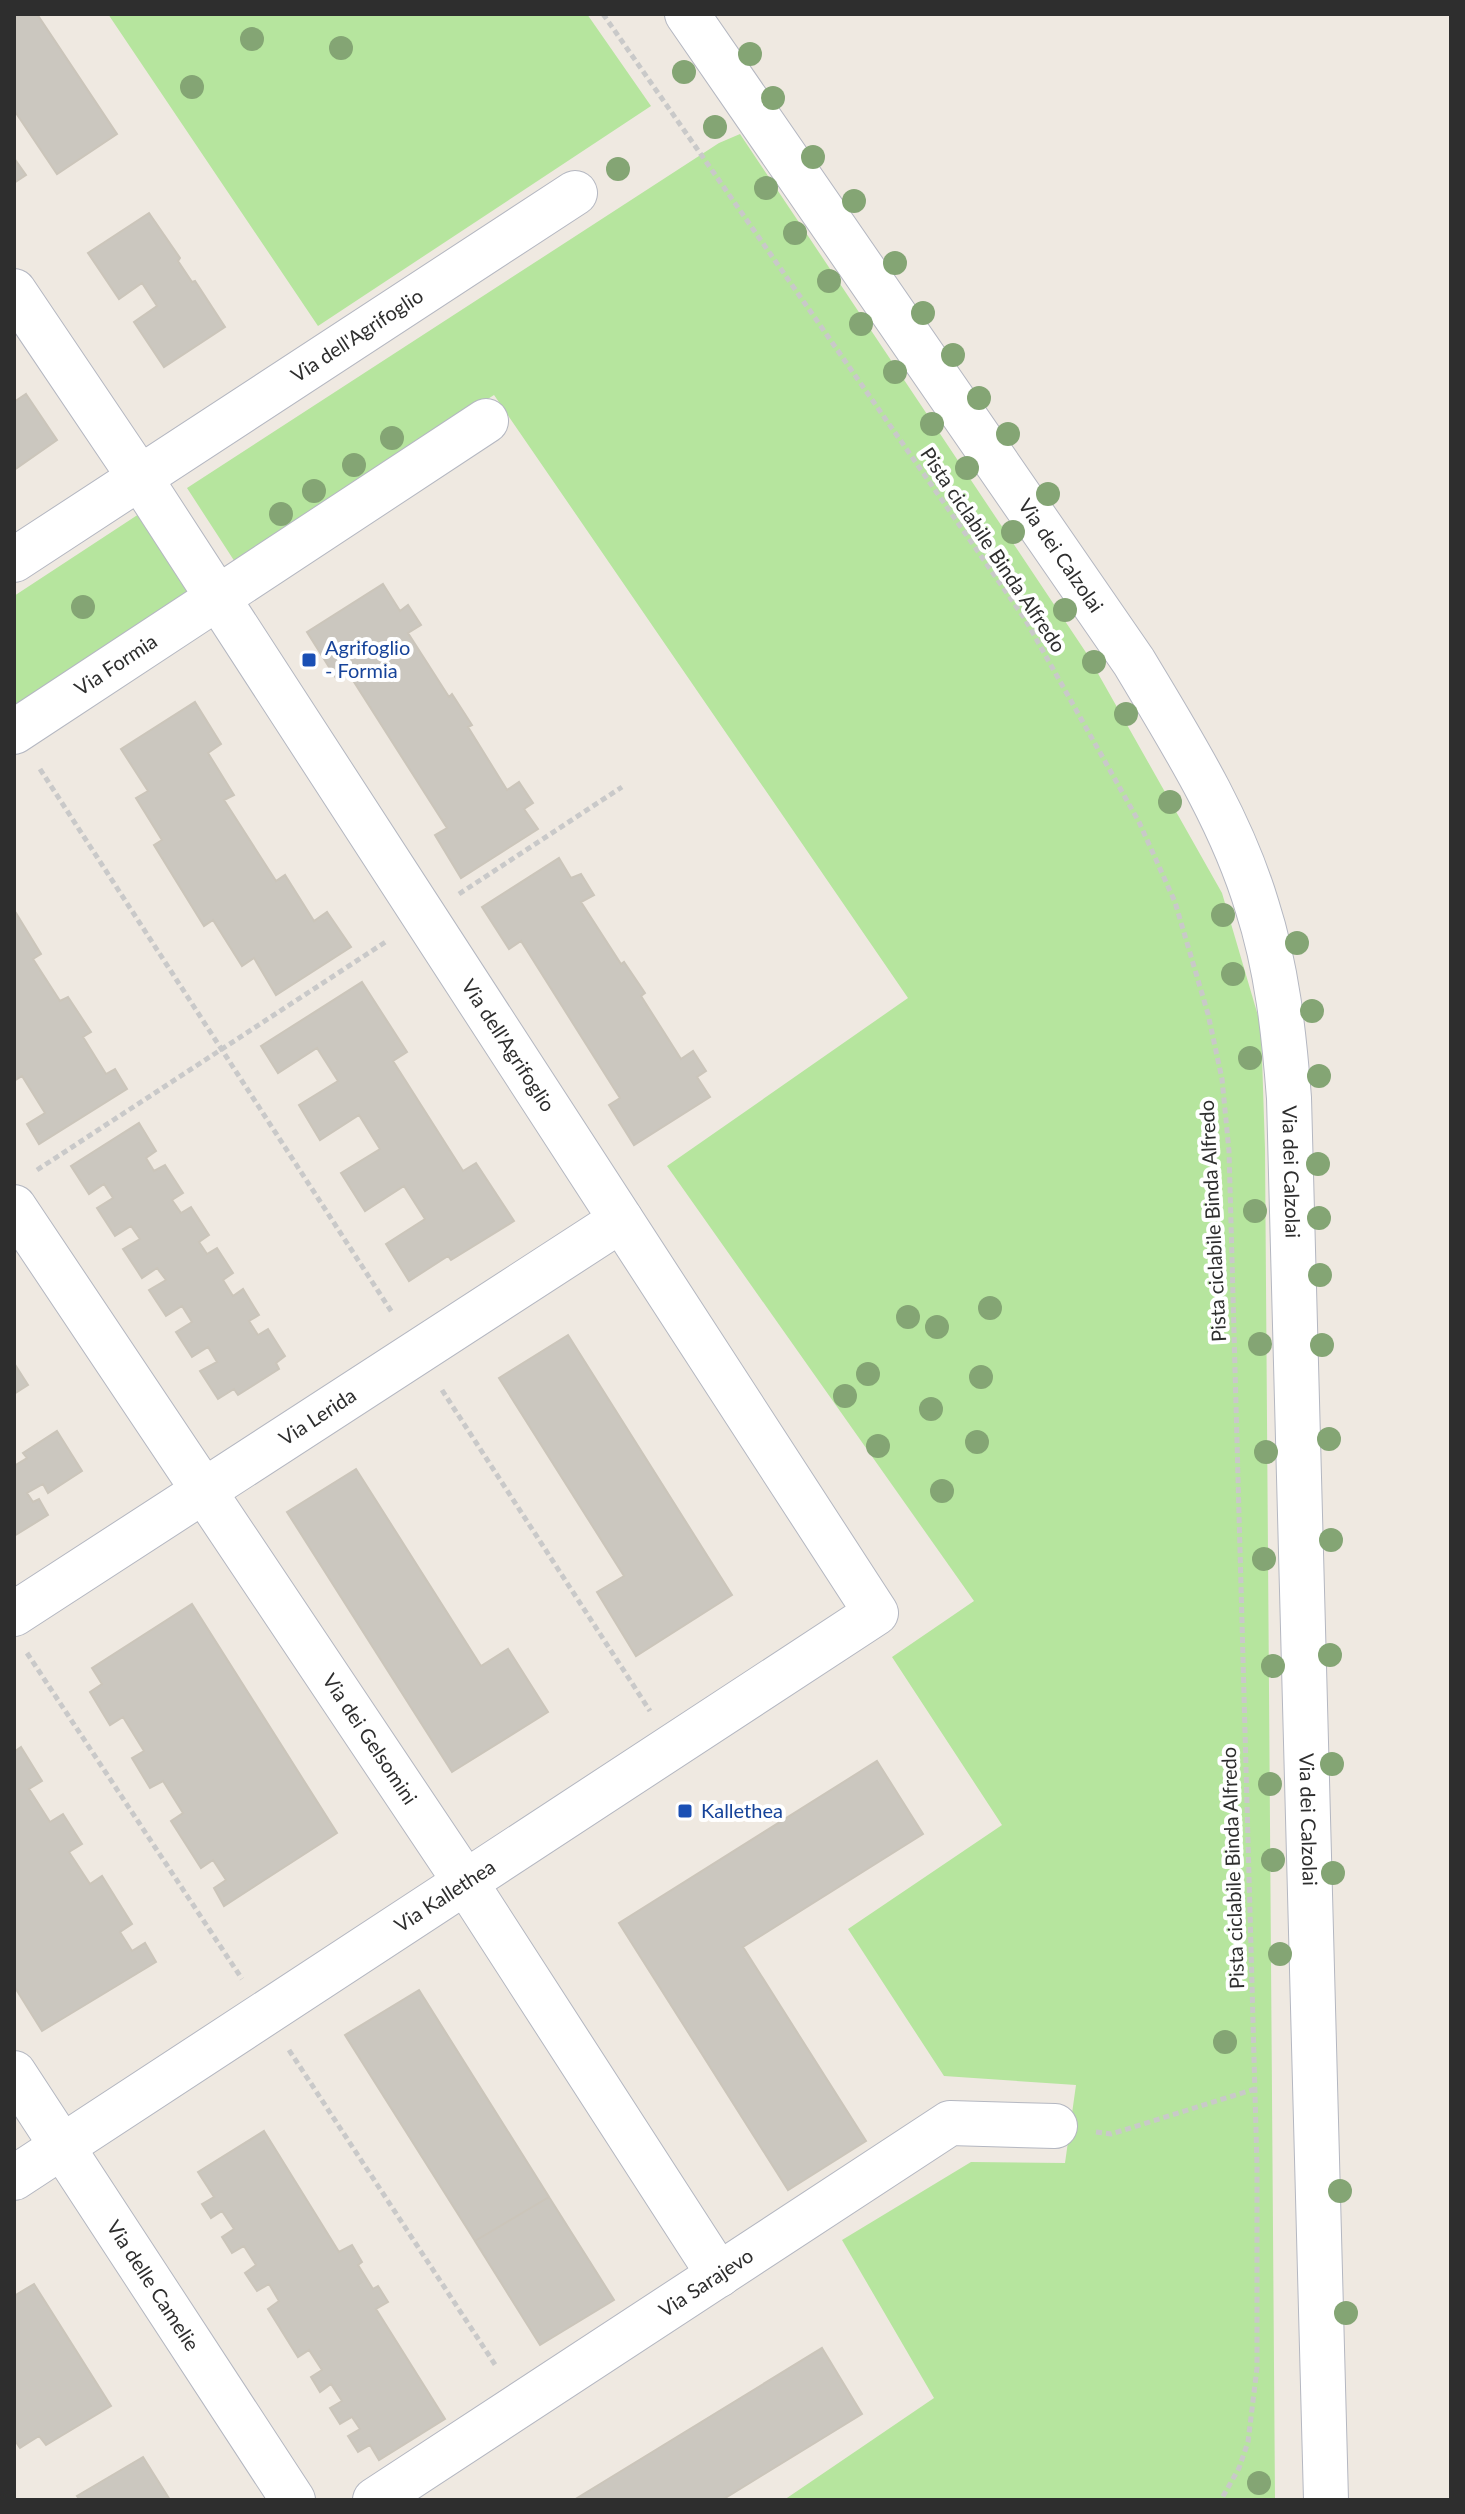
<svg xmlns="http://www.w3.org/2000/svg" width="1465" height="2514" viewBox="0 0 1465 2514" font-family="Lato,sans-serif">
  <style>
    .green { fill: #b6e59e }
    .building { fill: #cbc7bf; stroke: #cbc5ba; stroke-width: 2 }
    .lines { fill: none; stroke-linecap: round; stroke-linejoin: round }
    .minor-casing { stroke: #b4b7c1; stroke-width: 46 }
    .path { stroke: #c9c9c9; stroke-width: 5; stroke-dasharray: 6 4; stroke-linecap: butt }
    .minor { stroke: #fff; stroke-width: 44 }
    .tree { fill: #84a574 }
    .transit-dot { fill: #1a4fb4; stroke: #fff; stroke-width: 3 }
    .labels { text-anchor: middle; stroke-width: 8; stroke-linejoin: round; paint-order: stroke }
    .street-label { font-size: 20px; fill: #2e2e2e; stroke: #fff }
    .transit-label { font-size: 20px; fill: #164399; stroke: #fff; text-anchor: start }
  </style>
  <rect width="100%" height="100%" fill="#efe9e1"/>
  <path class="green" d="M108 14H587L651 106 318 326Z
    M740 134 1087 654 1222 893 1261 1026 1265 1149 1275 2500H784L934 2398 842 2240 971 2162 1065 2163 1076 2085 944 2076 848 1929 1002 1825 892 1657 974 1601 667 1166 908 998 494 395 235 562 187 488 719 143Z
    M139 514 189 590 14 706V596Z"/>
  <path class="building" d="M14 14H37L117 134 57 174 14 110Z
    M14 158 26 175 14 183Z
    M149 213 180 258 178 261 192 282 195 281 225 327 164 367 134 322 157 306 142 283 119 299 88 253Z
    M26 394 57 440 14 470V402Z
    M383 584 400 611 408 605 421 625 408 633 449 697 452 694 472 725 468 727 507 790 519 782 533 803 524 809 538 829 461 878 435 835 447 828 347 671 336 678 307 632Z
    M195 702 221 744 208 753 234 795 224 800 276 881 285 875 314 921 327 912 351 947 276 995 254 958 242 966 213 920 204 926 154 845 162 840 136 798 148 791 121 749Z
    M559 858 571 878 581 874 594 895 581 902 621 964 624 962 645 993 641 996 681 1059 693 1051 706 1071 697 1077 710 1097 634 1145 609 1105 620 1098 521 941 509 949 482 907Z
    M16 913 41 954 33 959 60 1001 68 997 91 1032 83 1037 106 1074 115 1069 127 1089 39 1144 27 1124 45 1113 22 1076 14 1081V915Z
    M362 982 407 1052 393 1061 463 1171 476 1163 514 1221 451 1260 448 1256 409 1281 386 1244 425 1219 404 1186 365 1211 341 1173 380 1149 359 1115 320 1140 299 1105 338 1081 317 1048 278 1073 261 1046Z
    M139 1123 156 1151 146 1158 154 1171 165 1165 183 1193 172 1200 181 1213 191 1207 209 1235 199 1242 207 1254 217 1248 233 1273 223 1280 233 1296 243 1289 259 1315 249 1321 258 1335 268 1329 285 1356 276 1363 279 1369 238 1395 234 1389 218 1399 200 1371 217 1362 208 1347 192 1357 176 1332 192 1322 182 1306 166 1316 149 1290 166 1280 157 1268 142 1278 123 1249 140 1239 131 1226 115 1236 97 1208 113 1198 104 1184 89 1194 71 1166Z
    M568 1335 732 1595 636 1656 597 1592 624 1576 499 1378Z
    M14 1363 28 1385 14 1394Z
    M57 1431 82 1471 48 1493 43 1484 27 1493 33 1502 39 1499 48 1515 14 1536V1466L27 1458 23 1453Z
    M356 1469 481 1666 508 1649 548 1712 452 1772 287 1512Z
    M192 1604 337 1833 224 1906 214 1888 226 1880 213 1860 201 1868 171 1821 183 1813 163 1781 150 1788 132 1758 144 1751 123 1717 110 1725 90 1692 102 1684 92 1668Z
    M21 1747 42 1781 29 1789 50 1822 63 1814 82 1844 69 1852 90 1884 102 1876 132 1924 120 1932 132 1951 145 1943 156 1962 42 2031 14 1986V1752Z
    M877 1761 923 1834 743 1947 866 2141 788 2190 619 1923Z
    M419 1990 549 2197 475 2241 345 2035Z
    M264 2131 339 2252 352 2245 362 2262 358 2265 373 2289 378 2286 388 2302 376 2309 445 2419 379 2460 370 2445 358 2452 348 2436 360 2429 352 2417 340 2424 330 2408 342 2401 331 2384 320 2392 311 2377 322 2370 309 2350 298 2357 268 2309 279 2301 269 2284 257 2291 245 2273 256 2265 244 2246 232 2253 222 2237 234 2229 222 2211 211 2218 202 2204 214 2197 198 2172Z
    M549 2197 614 2300 540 2345 475 2241Z
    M34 2284 111 2406 46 2445 39 2436 20 2448 14 2439V2296Z
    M822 2348 862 2414 722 2500H574Z
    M143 2457 170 2500H80L77 2496Z"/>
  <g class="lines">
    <defs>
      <g id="minor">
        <path id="s1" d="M687 14 1134 662C1180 739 1231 819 1257 906 1277 968 1284 1033 1289 1098L1326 2500"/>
        <path id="s2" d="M14 291 140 478 876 1613 14 2178"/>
        <path id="s3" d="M14 560 575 193"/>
        <path id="s4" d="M14 732 486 421"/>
        <path id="s5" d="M14 1207 466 1883 719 2275"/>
        <path id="s6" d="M14 1614 621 1220"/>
        <path id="s7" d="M14 2073 293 2500"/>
        <path id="s8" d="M375 2500 950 2123 1055 2126"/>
      </g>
    </defs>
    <use href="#minor" class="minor-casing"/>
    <path class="path" d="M603 14 1025 619 1139 822 1175 902 1208 1014 1222 1079 1229 1151 1257 2166V2368L1248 2442 1239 2468 1221 2500
      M40 769 393 1314
      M459 894 622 787
      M37 1170 387 941
      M442 1390 650 1711
      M27 1653 242 1979
      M289 2050 496 2366
      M1096 2132 1111 2134 1255 2089"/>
    <use href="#minor" class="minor"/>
  </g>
  <g class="tree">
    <circle cx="252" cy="39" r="12"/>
    <circle cx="341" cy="48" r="12"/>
    <circle cx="750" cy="54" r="12"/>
    <circle cx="684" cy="72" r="12"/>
    <circle cx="192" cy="87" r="12"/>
    <circle cx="773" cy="98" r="12"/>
    <circle cx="715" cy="127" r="12"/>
    <circle cx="813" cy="157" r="12"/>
    <circle cx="618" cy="169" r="12"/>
    <circle cx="766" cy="188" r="12"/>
    <circle cx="854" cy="201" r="12"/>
    <circle cx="795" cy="233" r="12"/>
    <circle cx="895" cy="263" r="12"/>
    <circle cx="829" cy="281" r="12"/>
    <circle cx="923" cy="313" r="12"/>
    <circle cx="861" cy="324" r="12"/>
    <circle cx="953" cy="355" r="12"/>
    <circle cx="895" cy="372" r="12"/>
    <circle cx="979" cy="398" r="12"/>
    <circle cx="932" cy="424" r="12"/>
    <circle cx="1008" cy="434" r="12"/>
    <circle cx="392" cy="438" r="12"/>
    <circle cx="354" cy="465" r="12"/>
    <circle cx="967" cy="468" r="12"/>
    <circle cx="314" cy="491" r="12"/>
    <circle cx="1048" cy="494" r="12"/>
    <circle cx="281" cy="514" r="12"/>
    <circle cx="1013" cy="532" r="12"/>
    <circle cx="83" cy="607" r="12"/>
    <circle cx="1065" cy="610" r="12"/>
    <circle cx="1094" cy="662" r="12"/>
    <circle cx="1126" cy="714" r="12"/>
    <circle cx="1170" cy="802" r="12"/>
    <circle cx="1223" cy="915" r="12"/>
    <circle cx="1297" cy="943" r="12"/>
    <circle cx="1233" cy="974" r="12"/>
    <circle cx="1312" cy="1011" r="12"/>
    <circle cx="1250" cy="1058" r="12"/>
    <circle cx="1319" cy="1076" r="12"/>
    <circle cx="1318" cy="1164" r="12"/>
    <circle cx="1255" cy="1211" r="12"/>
    <circle cx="1319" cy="1218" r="12"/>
    <circle cx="1320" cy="1275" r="12"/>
    <circle cx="990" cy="1308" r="12"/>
    <circle cx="908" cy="1317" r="12"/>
    <circle cx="937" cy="1327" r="12"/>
    <circle cx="1260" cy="1344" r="12"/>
    <circle cx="1322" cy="1345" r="12"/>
    <circle cx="868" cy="1374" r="12"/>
    <circle cx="981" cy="1377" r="12"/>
    <circle cx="845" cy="1396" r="12"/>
    <circle cx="931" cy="1409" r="12"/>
    <circle cx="1329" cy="1439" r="12"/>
    <circle cx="977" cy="1442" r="12"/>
    <circle cx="878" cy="1446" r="12"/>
    <circle cx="1266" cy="1452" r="12"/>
    <circle cx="942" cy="1491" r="12"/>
    <circle cx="1331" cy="1540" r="12"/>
    <circle cx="1264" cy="1559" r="12"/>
    <circle cx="1330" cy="1655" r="12"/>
    <circle cx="1273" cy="1666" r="12"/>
    <circle cx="1332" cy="1764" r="12"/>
    <circle cx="1270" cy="1784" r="12"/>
    <circle cx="1273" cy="1860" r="12"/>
    <circle cx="1333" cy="1873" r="12"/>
    <circle cx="1280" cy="1954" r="12"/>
    <circle cx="1225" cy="2042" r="12"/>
    <circle cx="1340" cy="2191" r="12"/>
    <circle cx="1346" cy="2313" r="12"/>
    <circle cx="1259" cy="2483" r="12"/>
  </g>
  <g class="transit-dot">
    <rect x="301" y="652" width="16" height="16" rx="4"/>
    <rect x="677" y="1803" width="16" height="16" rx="4"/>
  </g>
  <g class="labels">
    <g class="street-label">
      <text dy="7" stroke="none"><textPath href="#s3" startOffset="410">Via dell'Agrifoglio</textPath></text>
      <text transform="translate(993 550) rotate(56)" y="7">Pista ciclabile Binda Alfredo</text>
      <text dy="7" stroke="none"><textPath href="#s1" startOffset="658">Via dei Calzolai</textPath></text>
      <text dy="7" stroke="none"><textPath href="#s4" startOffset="122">Via Formia</textPath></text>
      <text dy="7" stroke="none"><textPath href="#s2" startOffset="902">Via dell'Agrifoglio</textPath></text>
      <text dy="7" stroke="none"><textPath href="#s1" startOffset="1330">Via dei Calzolai</textPath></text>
      <text transform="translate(1213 1221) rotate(-93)" y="7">Pista ciclabile Binda Alfredo</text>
      <text dy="7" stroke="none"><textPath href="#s6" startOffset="362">Via Lerida</textPath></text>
      <text dy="7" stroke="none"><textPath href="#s5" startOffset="640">Via dei Gelsomini</textPath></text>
      <text dy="7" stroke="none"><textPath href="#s1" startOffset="1978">Via dei Calzolai</textPath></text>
      <text transform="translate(1233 1868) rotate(-92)" y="7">Pista ciclabile Binda Alfredo</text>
      <text transform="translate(445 1896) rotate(-33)" y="7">Via Kallethea</text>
      <text dy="7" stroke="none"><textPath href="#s8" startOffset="396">Via Sarajevo</textPath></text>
      <text dy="7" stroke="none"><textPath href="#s7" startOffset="254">Via delle Camelie</textPath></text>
    </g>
    <g class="transit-label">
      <text x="325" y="655">Agrifoglio<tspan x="325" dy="23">- Formia</tspan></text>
      <text x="701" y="1818">Kallethea</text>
    </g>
  </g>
  <rect width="1465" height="2514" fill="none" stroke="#2e2e2e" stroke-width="32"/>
</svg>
